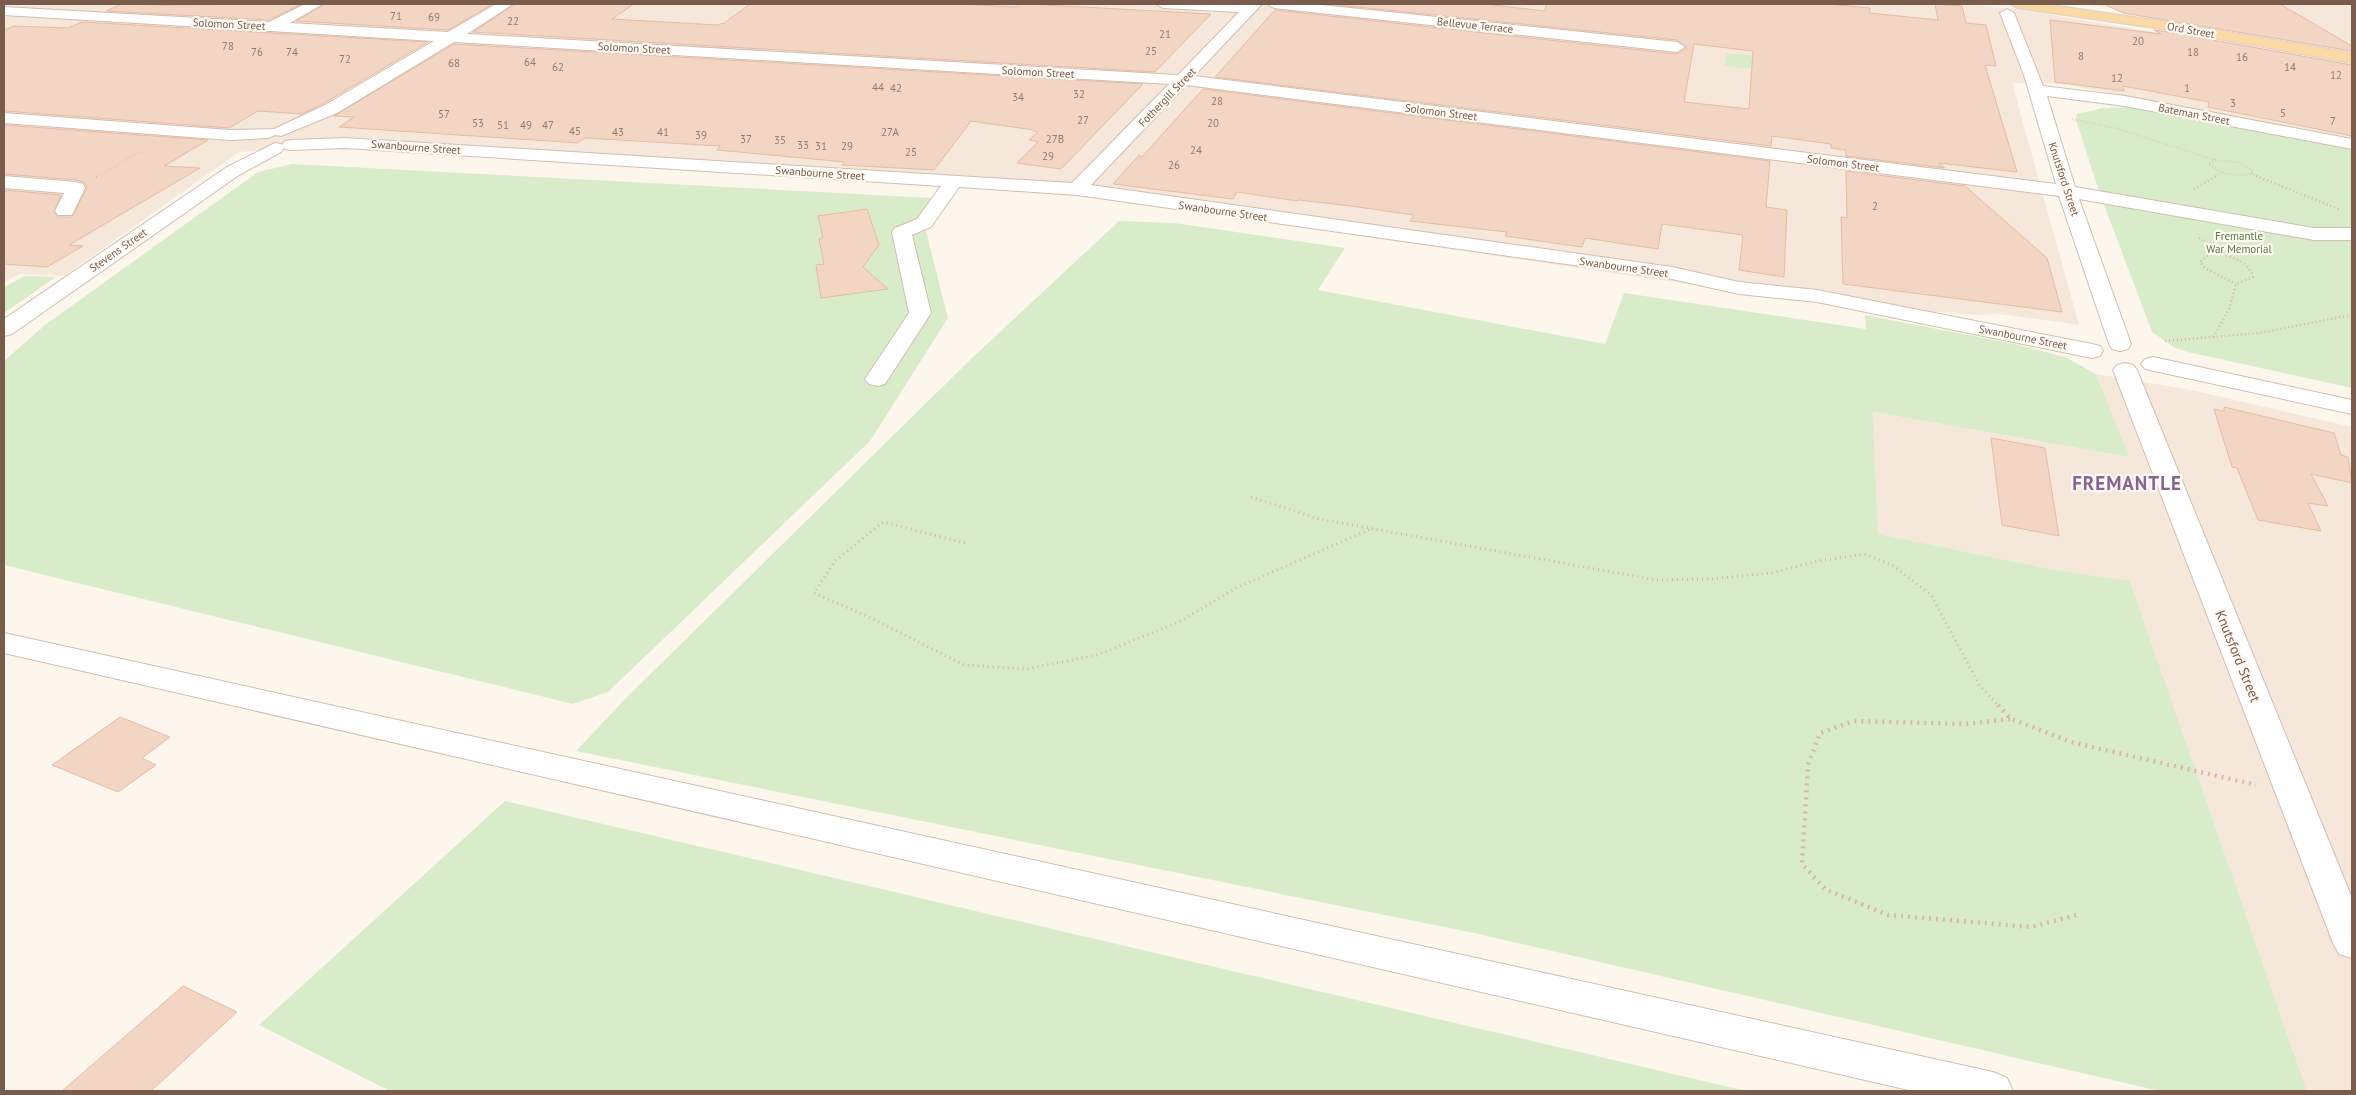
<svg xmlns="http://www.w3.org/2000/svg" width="2356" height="1095" viewBox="0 0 2356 1095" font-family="'PT Sans',sans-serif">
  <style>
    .residential { fill: #f5e8da }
    .green { fill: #d8ecc9 }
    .building { fill: #f3d5c3; stroke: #e6bba3; fill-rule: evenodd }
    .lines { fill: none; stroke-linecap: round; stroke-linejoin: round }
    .minor-casing { stroke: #d1beb0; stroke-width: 2 }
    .major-casing { stroke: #dad1cd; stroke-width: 2 }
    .path-far3 { stroke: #d9b8a5; stroke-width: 2; stroke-dasharray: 0.5 2.5; stroke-linecap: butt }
    .path-far2 { stroke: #d9b8a5; stroke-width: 2.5; stroke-dasharray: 1 3; stroke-linecap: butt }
    .path-far1 { stroke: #d9b8a5; stroke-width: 3; stroke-dasharray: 1 4; stroke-linecap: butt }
    .path { stroke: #d9b8a5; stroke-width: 4.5; stroke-dasharray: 2 5; stroke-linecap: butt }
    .minor { fill: #fff; fill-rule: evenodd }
    .major { fill: #fbd9a5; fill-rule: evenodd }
    .labels { text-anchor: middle; stroke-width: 4.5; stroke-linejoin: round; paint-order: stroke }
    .number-label { font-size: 11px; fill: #987a6a }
    .far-street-label { font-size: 11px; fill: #7a5c4d; stroke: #fffaf3 }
    .far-park-label { font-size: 11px; fill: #537a41; stroke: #fffaf3 }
    .street-label { font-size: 14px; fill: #7a5c4d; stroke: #fffaf3 }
    .district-label { font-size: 19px; font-weight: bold; letter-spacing: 1px; fill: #846695; stroke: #fffaf3 }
  </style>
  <rect width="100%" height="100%" fill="#fdf6ec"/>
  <path class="residential" d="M4 4H1957L2016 9 2352 65V138L2062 84 2012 83 2079 325 2000 314 1975 315 1804 301 1088 196 333 146 239 152 64 276 19 274 4 282Z
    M2086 4H2352V47L2090 5Z
    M2096 374 2191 390 2352 427V1091H2307L2130 581 2056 570 1878 534 1873 412 2128 457Z"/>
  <path class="green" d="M1727 53 1821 63 1804 75 1725 66Z
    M2134 107 2352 149V388L2188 352 2175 348 2152 332 2101 197 2076 120 2077 114 2103 108Z
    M292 164 931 198 924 223 948 318 870 441 608 692 573 704 4 565V361L45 325 258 172Z
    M1119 221 1174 223 1345 248 1318 290 1605 344 1624 293 1866 329 1865 315 2015 344 2065 357 2096 374 2129 457 1873 412 1878 534 2056 570 2130 581 2307 1091H2160L1474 933 576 751 627 697 971 359Z
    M25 276 56 277 4 313V287Z
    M505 801 1746 1091H390L259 1025Z"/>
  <path class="building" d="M122 4 162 5 301 4 269 20 106 11Z
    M325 4H493L448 30 296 21Z
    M515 4H634L612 19 717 25 724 23 750 4H960L1016 7 1020 4H1028L1211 14 1155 72 473 32Z
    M1328 4H1484L1545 11 1546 4H1827L1870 8 1869 13 1938 20 1935 4 1962 6 1966 23 1986 25 1996 66 1985 65 2017 172 1939 163 1945 168 1846 156V150L1831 148V144L1772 136 1771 146 1215 77 1275 10 1677 54 1687 48 1677 40ZM1694 44 1753 51 1749 109 1684 102Z
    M2104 4H2280L2352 46V51L2123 13Z
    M2050 20 2161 34 2154 30 2168 32 2352 65V136L2208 107 2209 102 2123 86 2124 91 2055 82Z
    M82 22 428 42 324 103 302 114 258 111 229 128 4 111V30L14 26 68 28Z
    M454 44 1143 84 1061 169 1017 163 1038 142 1029 140 1038 132 1033 131 1034 130 971 121 934 170 842 165 845 162 717 150 720 146 585 138 578 143 339 127 354 117 334 116Z
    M1203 89 1770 161 1766 207 1787 210 1784 277 1739 270 1743 235 1662 224 1658 249 1585 238 1582 247 1505 236 1507 232 1410 221 1414 215 1351 206 1299 200 1297 201 1237 192 1233 199 1113 184 1139 155 1142 157Z
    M4 125 208 140 164 166 200 168 69 245 83 246 47 267 4 264V190L61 195 54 212 58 217H72L87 187 84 182 76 180 4 174Z
    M1846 171 1965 186 2047 258 2062 312 1843 284 1841 217 1847 218Z
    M867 209 879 245 863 267 888 289 821 298 816 265 824 264 819 239 823 238 818 216Z
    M2224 407 2334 433 2341 455 2348 457 2352 483 2311 474 2328 506 2308 503 2321 531 2258 520 2237 468 2232 467 2214 409 2224 411Z
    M1991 438 2045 448 2059 536 2002 525Z
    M120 717 170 737 142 758 156 765 118 792 52 765Z
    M183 986 237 1012 151 1091H62Z"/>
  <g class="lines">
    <defs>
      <path id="minor" d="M305 4H323L290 23 448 32 496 4H513L467 34 1178 75 1239 12 1163 8 1156 4H1262L1194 76 2056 184 2024 75 2000 13 2007 9 2014 13 2043 86 2125 96 2352 139V149L2125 106 2047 96 2075 187 2314 228H2352V240H2314L2079 199 2131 344 2128 349 2120 351 2112 349 2109 344 2059 196 1186 85 1091 185 1672 267 1739 282 1817 290 2092 344 2100 346 2103 351 2100 356 2092 358 1817 302 1739 294 1672 279 1077 195 959 187 931 227 912 235 931 313 885 384 877 386 869 384 865 379 909 313 892 232 895 228 917 219 941 186 345 148 291 150 285 149 282 145 285 141 291 140 345 138 1072 183 1169 84 454 42 337 113 281 136 275 135 268 138 230 140 4 123V113L230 130 274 129 325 105 434 41 4 15V7L269 22Z
        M1267 4H1312L1677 42 1685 47 1677 52 1274 8Z
        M275 143 281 144 284 148 281 152 239 175 12 334 4 336V319L227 167Z
        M4 176 76 182 83 184 85 188 72 215H58L55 211 64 193 4 188Z
        M2153 357 2352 400V414L2145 369 2141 364 2145 359Z
        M2125 363 2133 365 2137 370 2352 898V958L2339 954 2333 943 2113 370 2117 365Z
        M4 633 1993 1072 2007 1078 2013 1091H1913L4 653Z"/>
      <path id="major" d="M2010 4H2045L2168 22 2352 53V63L2168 30 2017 8Z"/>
    </defs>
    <use href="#minor" class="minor-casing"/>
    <use href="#major" class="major-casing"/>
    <path class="path-far3" d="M2072 119 2119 129 2215 160
      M2215 160 2238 162 2253 171 2251 174C2236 176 2220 175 2209 163Z
      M2251 174 2259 177
      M96 177C113 169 126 158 143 151
      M2214 177 2222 172"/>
    <path class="path-far2" d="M2256 176 2341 210
      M96 177 98 176
      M2194 189 2216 176
      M2199 238C2206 242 2212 248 2219 252 2232 259 2249 260 2253 277L2236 284 2229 309 2212 340
      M2219 252 2207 256 2200 262 2205 268 2236 284
      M2165 341 2259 333 2352 315"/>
    <path class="path-far1" d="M1251 497 1319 519 1656 580 1710 579 1771 573 1818 561 1864 554 1894 566 1931 595 1980 686 1999 706
      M965 543 883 522 835 561 814 593 871 618 964 665 1026 669 1097 655 1179 622 1236 588 1373 528"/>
    <path class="path" d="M1998 705 2011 719 2071 742 2256 785
      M2010 719 1966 724 1854 721 1820 733 1808 765 1802 864 1825 889 1888 915 2031 927 2081 914"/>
    <use href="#minor" class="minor"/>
    <use href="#major" class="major"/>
  </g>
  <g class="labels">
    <g class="number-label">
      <text x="396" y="20">71</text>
      <text x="434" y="21">69</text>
      <text x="513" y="25">22</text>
      <text x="1165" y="38">21</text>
      <text x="2138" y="45">20</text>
      <text x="228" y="50">78</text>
      <text x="1151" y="55">25</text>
      <text x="257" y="56">76</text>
      <text x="292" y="56">74</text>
      <text x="2193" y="56">18</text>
      <text x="2081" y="60">8</text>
      <text x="2242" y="61">16</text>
      <text x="345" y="63">72</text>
      <text x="530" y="66">64</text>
      <text x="454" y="67">68</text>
      <text x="558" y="71">62</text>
      <text x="2290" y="71">14</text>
      <text x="2336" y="79">12</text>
      <text x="2117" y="82">12</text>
      <text x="878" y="91">44</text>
      <text x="896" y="92">42</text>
      <text x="2187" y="92">1</text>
      <text x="1079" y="98">32</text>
      <text x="1018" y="101">34</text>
      <text x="1217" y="105">28</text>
      <text x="2233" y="107">3</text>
      <text x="2283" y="117">5</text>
      <text x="444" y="118">57</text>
      <text x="1083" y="124">27</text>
      <text x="2333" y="125">7</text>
      <text x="478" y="127">53</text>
      <text x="1213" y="127">20</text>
      <text x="503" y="129">51</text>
      <text x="526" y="129">49</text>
      <text x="548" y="129">47</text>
      <text x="575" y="135">45</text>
      <text x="618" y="136">43</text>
      <text x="663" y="136">41</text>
      <text x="890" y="136">27A</text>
      <text x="701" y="139">39</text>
      <text x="746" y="143">37</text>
      <text x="1055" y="143">27B</text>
      <text x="780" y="144">35</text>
      <text x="803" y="149">33</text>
      <text x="821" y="150">31</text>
      <text x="847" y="150">29</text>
      <text x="1196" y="154">24</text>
      <text x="911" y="156">25</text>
      <text x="1048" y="160">29</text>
      <text x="1174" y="169">26</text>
      <text x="1875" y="210">2</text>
    </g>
    <g class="far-street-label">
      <text transform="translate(229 24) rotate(3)" y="4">Solomon Street</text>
      <text transform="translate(1475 25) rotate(6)" y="4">Bellevue Terrace</text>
      <text transform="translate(2191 30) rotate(10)" y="4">Ord Street</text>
      <text transform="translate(634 48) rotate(3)" y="4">Solomon Street</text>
      <text transform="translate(1038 72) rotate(3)" y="4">Solomon Street</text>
      <text transform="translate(1167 97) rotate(-46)" y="4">Fothergill Street</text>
      <text transform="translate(1441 112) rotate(7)" y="4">Solomon Street</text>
      <text transform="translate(2194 114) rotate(11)" y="4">Bateman Street</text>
      <text transform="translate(416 147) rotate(4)" y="4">Swanbourne Street</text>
      <text transform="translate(1843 163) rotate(7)" y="4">Solomon Street</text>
      <text transform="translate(820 173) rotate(4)" y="4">Swanbourne Street</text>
      <text transform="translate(2064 179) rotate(72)" y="4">Knutsford Street</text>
      <text transform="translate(1223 211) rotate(8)" y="4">Swanbourne Street</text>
      <text transform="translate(118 250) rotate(-35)" y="4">Stevens Street</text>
      <text transform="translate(1624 267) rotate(8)" y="4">Swanbourne Street</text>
      <text transform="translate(2023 337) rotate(11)" y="4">Swanbourne Street</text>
    </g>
    <g class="far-park-label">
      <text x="2239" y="240">Fremantle<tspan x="2239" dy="13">War Memorial</tspan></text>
    </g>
    <g class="street-label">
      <text transform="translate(2238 656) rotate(68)" y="5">Knutsford Street</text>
    </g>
    <g class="district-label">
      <text x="2127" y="490">FREMANTLE</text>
    </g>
  </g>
  <rect width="2356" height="1095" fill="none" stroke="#7a5c4d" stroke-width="10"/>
</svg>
